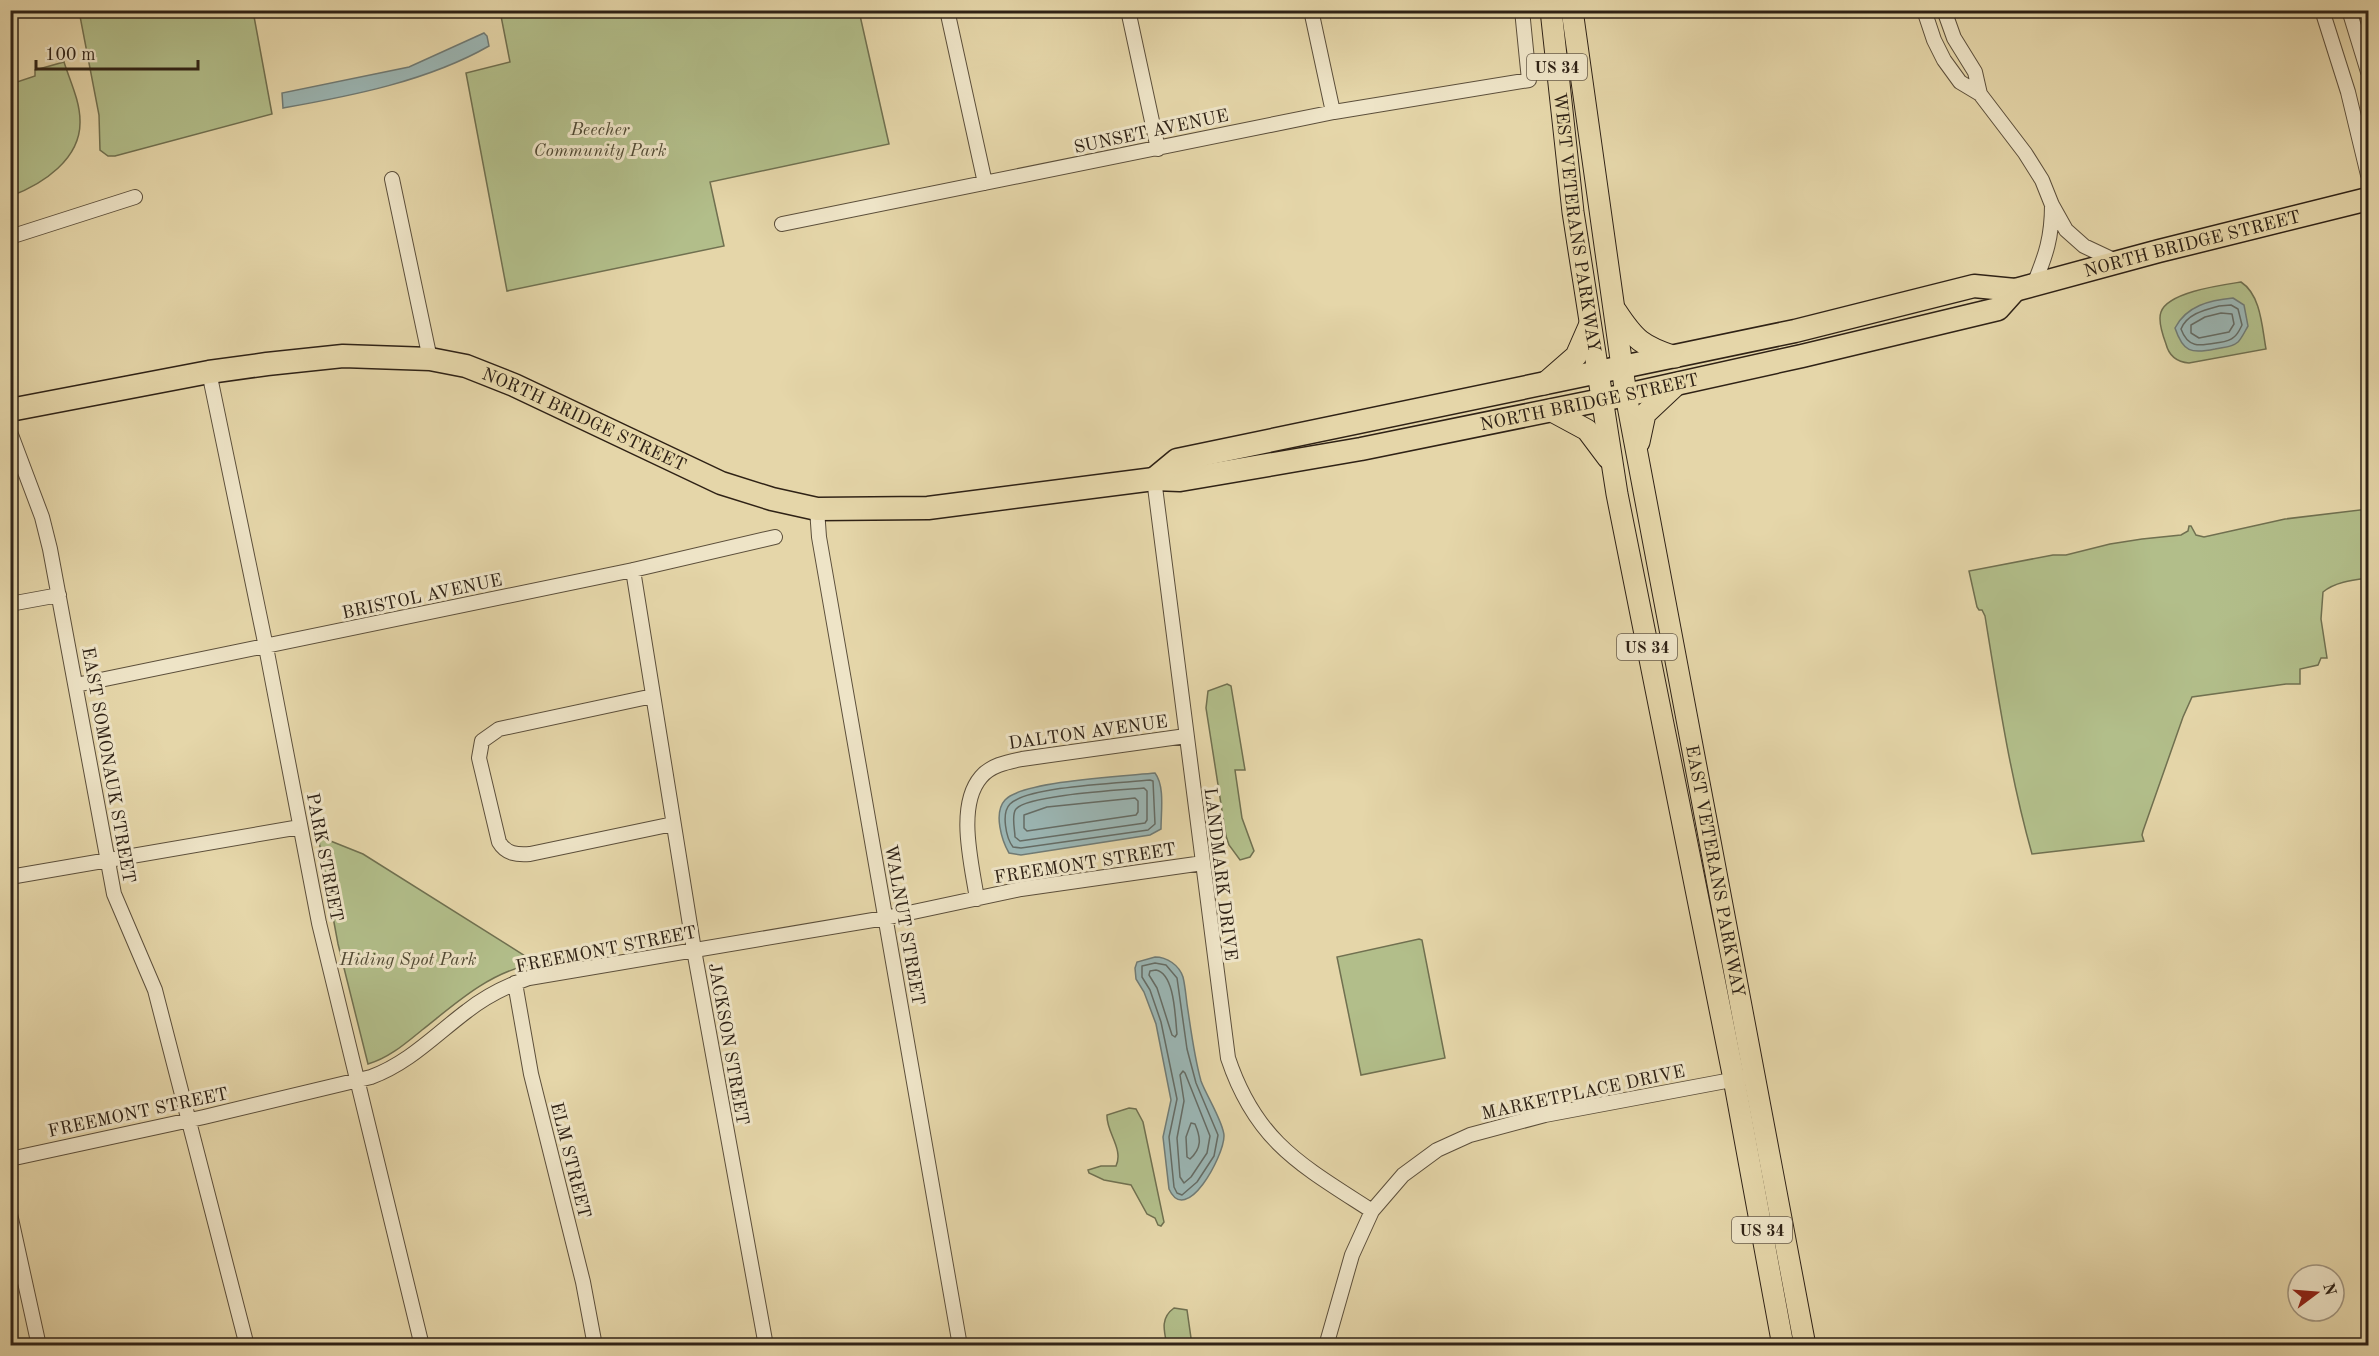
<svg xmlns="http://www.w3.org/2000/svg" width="2379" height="1356" viewBox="0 0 2379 1356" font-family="'Old Standard TT',serif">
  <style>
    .green { fill: #b2be8a; stroke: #707050; stroke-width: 1.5 }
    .water { fill: #9bb6b4; stroke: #707b75; stroke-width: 1.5 }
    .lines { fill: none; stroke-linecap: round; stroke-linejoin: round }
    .shore { stroke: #656c65; stroke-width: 1.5 }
    .minor-casing { stroke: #5c4f3b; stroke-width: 16 }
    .primary-casing { stroke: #2f2216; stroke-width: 23 }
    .trunk-casing { stroke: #2f2216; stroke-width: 25 }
    .minor { stroke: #eee4c7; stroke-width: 14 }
    .primary { stroke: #e5d6a9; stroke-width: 21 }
    .trunk { stroke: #e5d6a9; stroke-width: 22 }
    .labels { text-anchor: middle; stroke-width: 6; stroke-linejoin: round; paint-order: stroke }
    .shield { fill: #eee4c7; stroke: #685c4b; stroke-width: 1.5 }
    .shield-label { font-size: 16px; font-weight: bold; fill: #2f2216 }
    .park-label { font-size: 18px; font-style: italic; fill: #504933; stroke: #eee4c7 }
    .street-label { font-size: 18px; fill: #2f2216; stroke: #eee4c7 }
  </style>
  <rect width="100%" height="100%" fill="#e5d6a9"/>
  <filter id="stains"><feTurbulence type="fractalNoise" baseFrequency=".00333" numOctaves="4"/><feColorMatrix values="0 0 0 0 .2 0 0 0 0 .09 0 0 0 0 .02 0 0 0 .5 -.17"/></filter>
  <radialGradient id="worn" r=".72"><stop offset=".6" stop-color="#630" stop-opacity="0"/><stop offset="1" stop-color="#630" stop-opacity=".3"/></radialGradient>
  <path class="green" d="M79 11H253L272 114 115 156H108L100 150 99 115Z
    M500 11H859L889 144 710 182 724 246 507 291 466 73 510 62Z
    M64 62C70 81 80 101 80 121 81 159 43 184 11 196V84L35 76V70Z
    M2241 282C2261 295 2262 327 2266 349L2189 363C2177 362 2169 356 2166 344 2163 336 2158 320 2161 312 2168 292 2222 285 2241 282Z
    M2368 509V578C2353 580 2335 582 2323 592L2321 619 2327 658H2321L2318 665 2300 669V684H2286L2192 697 2183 717 2143 831 2142 835 2144 841 2032 854C2010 776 1998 696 1985 616L1982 610H1979L1977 607 1969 571 2053 555H2066L2110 544 2142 539 2181 535 2188 531 2189 526H2191L2196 535 2204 537 2285 519Z
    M1227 684 1231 686 1245 770H1235L1242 818 1254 851 1250 857 1240 860 1229 845 1226 836 1206 708 1208 691Z
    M318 836 363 854 530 959 528 965C486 975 455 1004 422 1030 406 1043 389 1058 368 1064L338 944Z
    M1419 939 1422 940 1445 1058 1361 1075 1337 957Z
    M1129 1108 1136 1109 1143 1122 1164 1222 1161 1226 1158 1225 1155 1218 1147 1214 1131 1185 1104 1180 1089 1173 1088 1170 1101 1166H1116C1124 1149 1106 1132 1107 1115Z
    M1174 1308 1187 1310 1192 1345H1167C1164 1331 1160 1318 1174 1308Z"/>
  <path class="water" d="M484 33 487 36 489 46C428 81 351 96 283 108L282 93 409 67Z
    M2233 298 2244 305 2248 326C2245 331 2242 338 2238 342 2231 348 2223 347 2215 349 2191 354 2183 352 2175 328 2186 306 2210 300 2233 298Z
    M1155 773C1165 786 1161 812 1161 829L1150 835 1021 855 1009 853C1002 841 993 813 1005 800 1022 781 1126 776 1155 773Z
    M1155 957C1167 957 1179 965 1183 977 1185 985 1186 996 1187 1004 1191 1030 1194 1056 1201 1081 1206 1095 1224 1123 1224 1136 1224 1156 1186 1227 1169 1189L1163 1137 1171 1100 1156 1024 1144 992 1136 979 1135 968 1137 962Z"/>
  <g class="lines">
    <path class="shore" d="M2219 306 2231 305 2238 309 2242 325C2240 329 2238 334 2234 337 2229 342 2222 342 2216 343 2199 346 2188 348 2181 329 2187 314 2204 310 2219 306Z
      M2221 313 2232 314 2234 324 2229 332 2199 338 2191 333V325L2205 317Z
      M1150 780 1153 781 1155 824 1148 830 1021 848 1013 847C1006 838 1001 813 1010 804 1028 786 1123 783 1150 780Z
      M1144 788 1147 791V820L1145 823 1020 841 1015 837C1015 830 1011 815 1016 809 1027 795 1122 790 1144 788Z
      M1135 798 1138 801V812L1136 815 1027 831 1024 828V815L1047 807Z
      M1155 963 1166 965 1177 978 1187 1049 1196 1083 1218 1135 1214 1156 1197 1182 1182 1195 1177 1193 1174 1187 1169 1137 1177 1099 1161 1022 1150 990 1142 977V966Z
      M1156 970C1175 974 1175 1017 1177 1034L1175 1037 1172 1035 1157 988 1149 975 1150 971Z
      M1183 1071 1185 1073 1210 1136 1207 1153 1191 1177 1184 1183 1180 1177 1177 1138 1184 1101 1180 1075Z
      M1191 1123 1195 1124C1201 1138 1202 1148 1190 1159L1187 1157 1186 1137Z"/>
    <defs>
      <path id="minor" d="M947 10 985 183
        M1128 10 1158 149
        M1311 10 1333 112
        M1924 10 1934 40 1944 60 1960 82 1980 94 2025 153 2042 180 2052 205 2066 230 2084 246 2118 262
        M1944 10 1954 38 1975 72 1980 94
        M2322 10 2348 92 2368 175
        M2349 10 2368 72
        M392 179 430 359
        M782 224 1334 112 1529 80 1522 10
        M10 237 135 197
        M2034 284C2046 255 2052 237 2052 205
        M209 372 266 647 319 923 422 1346
        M10 432 42 517 50 549 114 894 155 990 247 1346
        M1154 479 1228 1058C1256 1142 1301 1165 1372 1211
        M817 509 819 537 960 1346
        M633 570 694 950 766 1346
        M10 604 59 595
        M76 685 633 570 775 537
        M653 696 499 729 482 741 479 758 499 842C506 854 517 855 530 854L673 824
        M10 877 300 827
        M977 899C972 865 956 806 981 777 991 765 1008 762 1022 759L1186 736
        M515 983 531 1074 583 1282 595 1346
        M10 1159 204 1117 371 1077C409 1063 435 1035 467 1011 486 996 506 986 529 978L885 918 1021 889 1203 863
        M10 1214 39 1346
        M1326 1346 1352 1255 1372 1211 1403 1175 1437 1150 1470 1135 1545 1115 1742 1078"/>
      <g id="primary">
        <path id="s1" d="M1551 10 1573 212 1617 494 1734 1079 1783 1346"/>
        <path id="s2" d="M1572 10 1626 395 1805 1346"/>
        <path d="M1616 311C1635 340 1642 346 1675 357"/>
        <path d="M1544 384 1576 356 1590 324"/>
        <path d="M1550 410 1587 430 1608 458"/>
        <path d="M1639 442 1645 414 1678 383"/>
      </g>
      <g id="trunk">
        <path id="s3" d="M10 410 209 372 267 364 343 356 430 359 466 366 514 385 721 483 772 499 817 509 928 508 1154 479 1180 480 1361 449 1626 395 1802 356 1998 309 2015 290"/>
        <path id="s4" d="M1154 479 1177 460 1795 331 1974 286 2015 290 2159 251 2368 199"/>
      </g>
    </defs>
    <use href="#minor" class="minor-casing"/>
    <use href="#primary" class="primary-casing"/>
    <use href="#trunk" class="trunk-casing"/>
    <use href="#minor" class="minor"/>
    <use href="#primary" class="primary"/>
    <use href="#trunk" class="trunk"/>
  </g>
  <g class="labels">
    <g class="shield">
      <rect x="1527" y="54" width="60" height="26" rx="4.5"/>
      <rect x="1617" y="634" width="60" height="26" rx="4.5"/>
      <rect x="1732" y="1217" width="60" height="26" rx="4.5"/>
    </g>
    <g class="shield-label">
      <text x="1557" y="73">US 34</text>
      <text x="1647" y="653">US 34</text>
      <text x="1762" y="1236">US 34</text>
    </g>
    <g class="park-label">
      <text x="600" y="135">Beecher<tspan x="600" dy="21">Community Park</tspan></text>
      <text x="408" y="965">Hiding Spot Park</text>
    </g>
    <g class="street-label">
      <text transform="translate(1151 131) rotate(-12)" y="6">SUNSET AVENUE</text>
      <text dy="6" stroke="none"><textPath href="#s1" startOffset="214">WEST VETERANS PARKWAY</textPath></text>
      <text dy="6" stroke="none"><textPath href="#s4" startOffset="1070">NORTH BRIDGE STREET</textPath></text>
      <text dy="6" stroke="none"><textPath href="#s3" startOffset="1623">NORTH BRIDGE STREET</textPath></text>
      <text dy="6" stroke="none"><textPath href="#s3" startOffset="591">NORTH BRIDGE STREET</textPath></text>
      <text transform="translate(422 596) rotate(-12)" y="6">BRISTOL AVENUE</text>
      <text transform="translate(1088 732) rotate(-8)" y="6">DALTON AVENUE</text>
      <text transform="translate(109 765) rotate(80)" y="6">EAST SOMONAUK STREET</text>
      <text transform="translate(325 857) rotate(79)" y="6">PARK STREET</text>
      <text transform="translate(1085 863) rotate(-9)" y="6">FREEMONT STREET</text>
      <text dy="6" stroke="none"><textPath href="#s2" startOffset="873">EAST VETERANS PARKWAY</textPath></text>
      <text transform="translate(1221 874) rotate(83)" y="6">LANDMARK DRIVE</text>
      <text transform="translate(905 925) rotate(80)" y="6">WALNUT STREET</text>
      <text transform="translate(606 949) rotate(-11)" y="6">FREEMONT STREET</text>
      <text transform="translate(729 1044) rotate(80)" y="6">JACKSON STREET</text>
      <text transform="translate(1583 1092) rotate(-12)" y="6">MARKETPLACE DRIVE</text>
      <text transform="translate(138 1112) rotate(-12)" y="6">FREEMONT STREET</text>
      <text transform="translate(571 1160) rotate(76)" y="6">ELM STREET</text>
    </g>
  </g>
  <rect width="2379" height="1356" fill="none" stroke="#e5d6a9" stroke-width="36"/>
  <rect x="12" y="12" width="2355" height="1332" fill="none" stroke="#2f2216" stroke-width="3"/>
  <rect x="18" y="18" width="2343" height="1320" fill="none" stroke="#2f2216" stroke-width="1.5"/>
  <g transform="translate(2316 1293) rotate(74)"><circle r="28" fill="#eee4c7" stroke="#a29680" stroke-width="1.5"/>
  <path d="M0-4.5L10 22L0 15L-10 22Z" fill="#8f2418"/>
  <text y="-9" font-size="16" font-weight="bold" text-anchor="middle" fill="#2f2216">N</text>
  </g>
  <path d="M36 60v9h162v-9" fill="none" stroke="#2f2216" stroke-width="3"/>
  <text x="45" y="60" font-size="18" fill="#2f2216" stroke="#eee4c7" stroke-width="4.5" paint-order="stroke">100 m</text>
  <rect width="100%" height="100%" filter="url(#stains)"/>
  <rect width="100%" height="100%" fill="url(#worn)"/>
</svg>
